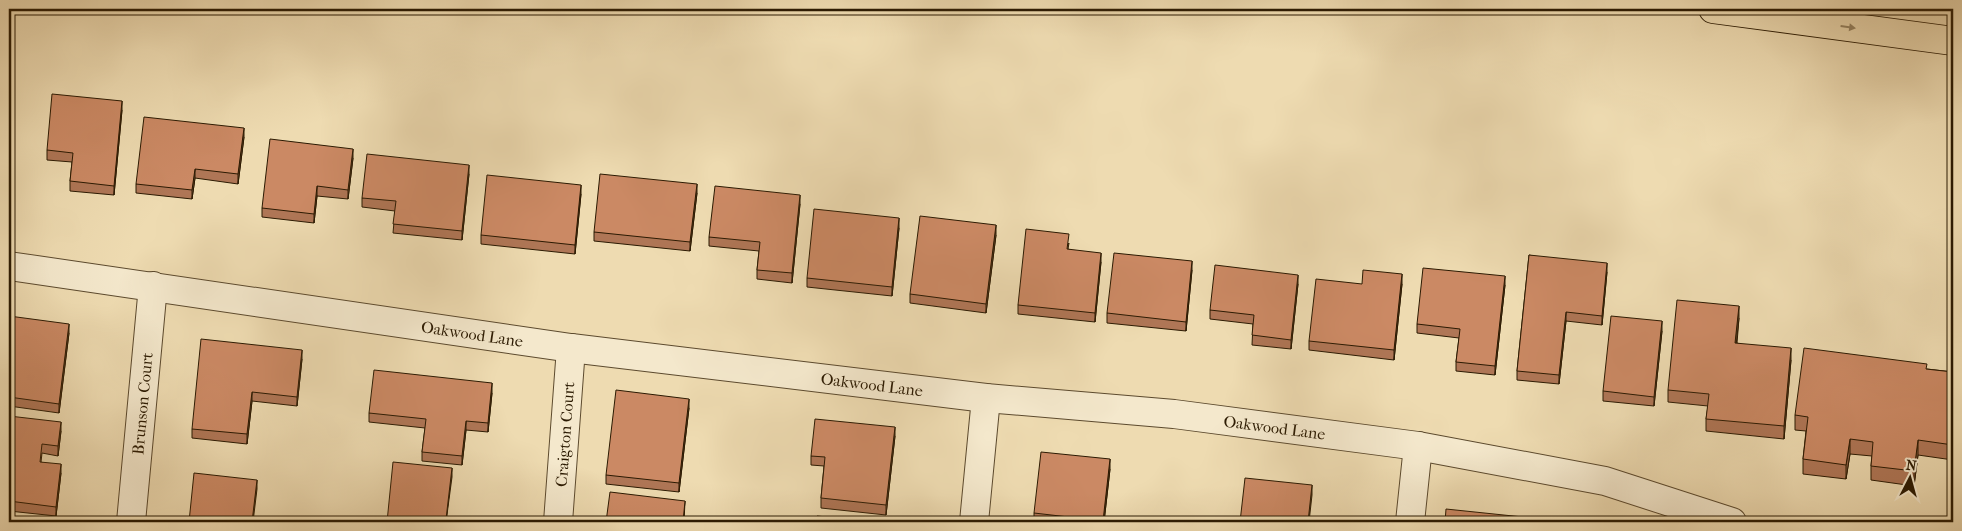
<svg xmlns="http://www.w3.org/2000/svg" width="1962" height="531" viewBox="0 0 1962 531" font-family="'IM FELL French Canon',serif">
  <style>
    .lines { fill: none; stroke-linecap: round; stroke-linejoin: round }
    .minor-casing { stroke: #5c4a2e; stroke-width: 30 }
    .tertiary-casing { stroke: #5c4a2e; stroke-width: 30 }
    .motorway-casing { stroke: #2b1a02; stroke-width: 30 }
    .minor { stroke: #f4e8cc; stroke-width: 28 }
    .tertiary { stroke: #f4e8cc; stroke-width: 28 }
    .motorway { stroke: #eedbb1; stroke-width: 28 }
    .wall { fill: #af7656; stroke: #2b1a02 }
    .shaded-wall { fill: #8e6046; stroke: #2b1a02 }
    .building { fill: #cb8964; stroke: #2b1a02 }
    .oneway { fill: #968462 }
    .labels { text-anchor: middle; stroke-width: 5; stroke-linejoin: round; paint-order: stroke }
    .street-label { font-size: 16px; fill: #2b1a02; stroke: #f4e8cc }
  </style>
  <rect width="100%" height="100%" fill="#eedbb1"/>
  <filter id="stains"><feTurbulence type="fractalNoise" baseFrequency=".004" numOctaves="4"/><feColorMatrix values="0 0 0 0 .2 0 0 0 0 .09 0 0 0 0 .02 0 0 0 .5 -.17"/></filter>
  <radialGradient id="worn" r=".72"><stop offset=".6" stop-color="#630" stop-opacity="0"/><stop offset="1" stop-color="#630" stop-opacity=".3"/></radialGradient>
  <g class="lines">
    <defs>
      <g id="minor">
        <path id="s1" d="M131 522 153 286"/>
        <path id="s2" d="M558 522 571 348"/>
        <path d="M974 522 986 398"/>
        <path d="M1410 522 1418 446"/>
      </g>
      <g id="tertiary">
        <path id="s3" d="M9 266 571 348 986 398 1174 414 1418 446 1605 481 1732 522"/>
      </g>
      <path id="motorway" d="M1713 9 1953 41"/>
    </defs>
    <use href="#minor" class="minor-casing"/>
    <use href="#tertiary" class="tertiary-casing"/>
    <use href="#motorway" class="motorway-casing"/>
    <use href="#minor" class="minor"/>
    <use href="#tertiary" class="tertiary"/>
    <use href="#motorway" class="motorway"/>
  </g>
  <path class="wall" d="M122 110 114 195 70 191V181L72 162 47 160V150Z
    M244 137 238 184 195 178 192 199 136 193V184Z
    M353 158 348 199 317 196 314 223 262 217V208Z
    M469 174 462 240 393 233 395 211 362 207V198Z
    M697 193 690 251 594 241V232Z
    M581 194 575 254 481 244V235Z
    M800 204 792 283 757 279V270L759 251 709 246V237Z
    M899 228 892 296 807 287V278Z
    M996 235 986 313 910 303V294Z
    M1069 243 1068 249 1101 262 1095 322 1018 314V305Z
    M1529 255 1607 272 1602 325 1566 321 1559 384 1517 380V371Z
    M1192 270 1186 331 1107 323V313Z
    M1298 284 1291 349 1252 345 1253 324 1210 319V310Z
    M1362 284H1402L1394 360 1309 350V341Z
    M1505 285 1495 375 1456 371V362L1459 338 1417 333V324Z
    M9 316 69 333 59 413 9 406Z
    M1739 318 1737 343 1791 360 1784 439 1706 431V419L1708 406 1668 402V390Z
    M1662 331 1654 406 1603 401V391Z
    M302 359 297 406 252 401 247 444 192 438V429Z
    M1927 369 1953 372V460L1918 455 1914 486 1871 480V466L1872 456 1850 454 1846 479 1803 474V459L1806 431 1795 430V415Z
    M492 393 488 432 466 430 462 465 422 461V452L425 428 369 422V413Z
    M689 408 679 492 606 484V475Z
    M9 416 61 431 58 456 42 453 41 462 61 473 56 516 9 511Z
    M895 436 886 515 821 508V498L824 466 811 465V456Z
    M1110 469 1104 522H1034V513Z"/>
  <path class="shaded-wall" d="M122 101V110L114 195V186Z
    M244 128V137L238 184V174Z
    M353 149V158L348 199V190Z
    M469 165V174L462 240V231Z
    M195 169V178L192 199V190Z
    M697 184V193L690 251V242Z
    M581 185V194L575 254V245Z
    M317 186V196L314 223V214Z
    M800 195V204L792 283V273Z
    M899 218V228L892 296V287Z
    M996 225V235L986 313V304Z
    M1101 253V262L1095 322V313Z
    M1192 261V270L1186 331V322Z
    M1607 263V272L1602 325V316Z
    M1402 274V284L1394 360V350Z
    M1298 275V284L1291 349V340Z
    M1505 276V285L1495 375V366Z
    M1739 306V318L1735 355V343Z
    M1566 312V321L1559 384V375Z
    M1662 321V331L1654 406V397Z
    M69 324V333L59 413V404Z
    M1791 348V360L1784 439V426Z
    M302 350V359L297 406V397Z
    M492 383V393L488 432V423Z
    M252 392V401L247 444V434Z
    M689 399V408L679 492V483Z
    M466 421V430L462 465V456Z
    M61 422V431L58 456V446Z
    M895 427V436L886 515V505Z
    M1850 439V454L1846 479V465Z
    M1918 440V455L1914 486V471Z
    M1110 459V469L1104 522H1103Z
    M61 464V473L56 516V507Z
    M452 468V477L446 522Z
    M257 480V489L253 522H252Z
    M1312 485V495L1309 522H1308Z
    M685 501 684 522H683Z"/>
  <path class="building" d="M52 94 122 101 114 186 70 181 73 153 47 150Z
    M144 117 244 128 238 174 195 169 192 190 136 184Z
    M270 139 353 149 348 190 317 186 314 214 262 208Z
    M367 154 469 165 462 231 393 224 396 201 362 198Z
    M600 174 697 184 690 242 594 232Z
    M487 175 581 185 575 245 481 235Z
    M715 186 800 195 792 273 757 270 760 242 709 237Z
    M814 209 899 218 892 287 807 278Z
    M920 216 996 225 986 304 910 294Z
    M1026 229 1069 234 1067 249 1101 253 1095 313 1018 305Z
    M1114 253 1192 261 1186 322 1107 313Z
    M1529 255 1607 263 1602 316 1566 312 1559 375 1517 371Z
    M1215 265 1298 275 1291 340 1252 335 1254 315 1210 310Z
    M1423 268 1505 276 1495 366 1456 362 1460 329 1417 324Z
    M1363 270 1402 274 1394 350 1309 341 1316 279 1362 284Z
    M1677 300 1739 306 1735 343 1791 348 1784 426 1706 419 1709 394 1668 390Z
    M9 316 69 324 59 404 9 397Z
    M1611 316 1662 321 1654 397 1603 391Z
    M201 339 302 350 297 397 252 392 247 434 192 429Z
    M1804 348 1927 364 1926 369 1953 372V445L1918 440 1914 471 1871 466 1873 442 1850 439 1846 465 1803 459 1808 417 1795 415Z
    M374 370 492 383 488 423 466 421 462 456 422 452 426 419 369 413Z
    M616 390 689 399 679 483 606 475Z
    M9 416 61 422 58 446 42 444 40 462 61 464 56 507 9 501Z
    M815 419 895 427 886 505 821 498 825 457 811 456Z
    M1041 452 1110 459 1103 521 1034 513Z
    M393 462 452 468 446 519 475 522H387Z
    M194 473 257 480 252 522H189Z
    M1245 478 1312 485 1308 522H1240Z
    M610 492 685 501 683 522H606Z
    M1446 509 1542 519V522H1445Z
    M9 516 40 520 39 522H9Z
    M817 516 876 522H816Z"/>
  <defs><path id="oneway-solid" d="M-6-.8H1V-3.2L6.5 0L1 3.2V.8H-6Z" transform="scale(1.25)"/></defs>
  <use class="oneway" href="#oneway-solid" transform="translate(1848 27) rotate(8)"/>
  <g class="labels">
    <g class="street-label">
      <text dy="6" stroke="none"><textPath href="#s3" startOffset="468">Oakwood Lane</textPath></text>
      <text dy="6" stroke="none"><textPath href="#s3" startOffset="871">Oakwood Lane</textPath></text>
      <text dy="6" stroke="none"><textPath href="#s1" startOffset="119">Brunson Court</textPath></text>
      <text dy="6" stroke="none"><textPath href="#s3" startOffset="1276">Oakwood Lane</textPath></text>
      <text dy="6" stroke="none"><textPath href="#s2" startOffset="88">Craigton Court</textPath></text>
    </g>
  </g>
  <rect width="1962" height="531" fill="none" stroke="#eedbb1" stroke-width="30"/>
  <rect x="10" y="10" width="1942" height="511" fill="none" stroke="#2b1a02" stroke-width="2.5"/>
  <rect x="15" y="15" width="1932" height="501" fill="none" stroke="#2b1a02"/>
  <g transform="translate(1910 478) rotate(6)" stroke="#f4e8cc" stroke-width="4" paint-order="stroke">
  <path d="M0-4L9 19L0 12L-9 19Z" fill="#2b1a02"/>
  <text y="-8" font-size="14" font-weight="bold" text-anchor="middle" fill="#2b1a02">N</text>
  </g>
  <rect width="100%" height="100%" filter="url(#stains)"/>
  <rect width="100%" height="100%" fill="url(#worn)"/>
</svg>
